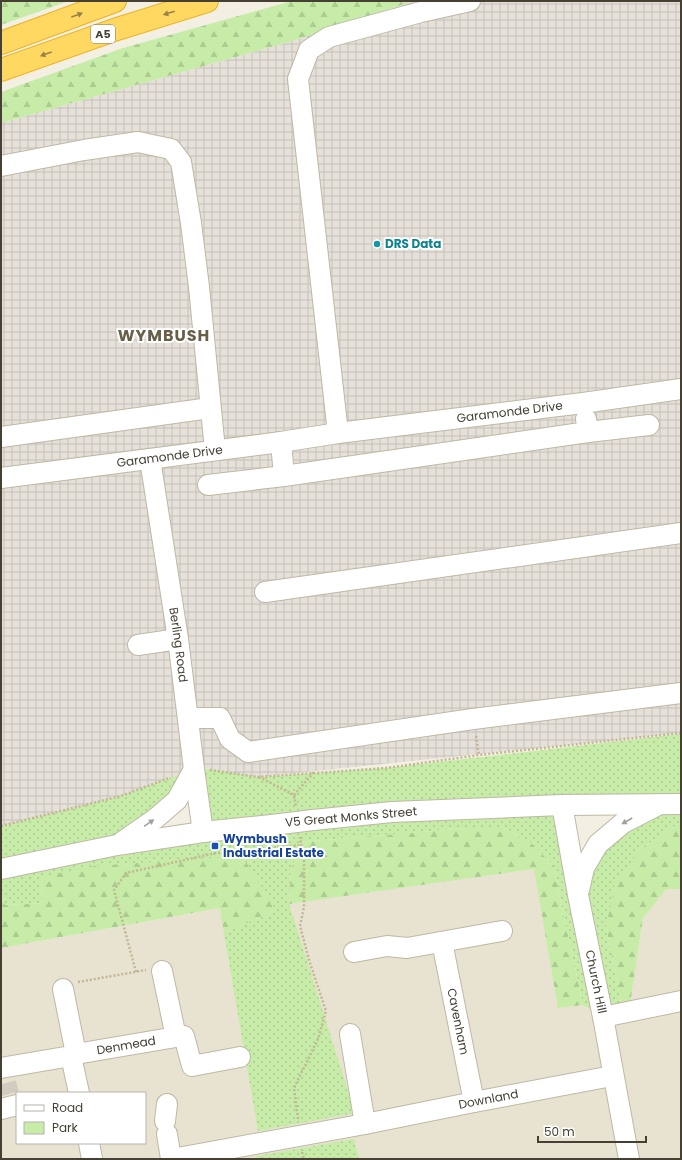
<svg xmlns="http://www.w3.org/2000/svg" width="682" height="1160" viewBox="0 0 682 1160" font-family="Poppins,sans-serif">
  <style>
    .residential { fill: #e8e2d0; fill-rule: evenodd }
    .industrial { fill: url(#industrial-grid) }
    .green { fill: url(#green-dots); fill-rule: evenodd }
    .forest { fill: url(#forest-firs) }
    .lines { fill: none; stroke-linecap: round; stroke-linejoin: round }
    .minor-tunnel { stroke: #d0cdc0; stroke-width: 20; stroke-dasharray: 20 10; stroke-linecap: butt }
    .minor-casing { stroke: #bfb8a5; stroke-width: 22 }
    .highway-casing { stroke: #ecb324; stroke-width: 24 }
    .path { stroke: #c3b694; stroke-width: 2.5; stroke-dasharray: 2 2; stroke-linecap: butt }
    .minor { stroke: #fff; stroke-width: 20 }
    .highway { stroke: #ffd862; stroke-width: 22 }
    .minor-bridge-casing { stroke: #bfb8a5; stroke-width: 22; stroke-linecap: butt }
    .minor-bridge { stroke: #fff; stroke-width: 20 }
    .oneway { fill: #998448 }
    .oneway2 { fill: #a2a099 }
    .culture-dot { fill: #0f9aa8; stroke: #fff; stroke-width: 1.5 }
    .transit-dot { fill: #1a4fb4; stroke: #fff; stroke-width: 1.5 }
    .labels { text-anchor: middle; stroke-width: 4; stroke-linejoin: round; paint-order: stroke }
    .shield { fill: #fff; stroke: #7d7970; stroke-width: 1 }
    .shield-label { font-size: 11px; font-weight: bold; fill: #454033 }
    .culture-label { font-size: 12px; font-weight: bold; fill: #0d838f; stroke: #fff; text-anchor: start }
    .street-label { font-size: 12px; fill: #454033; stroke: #fff }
    .transit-label { font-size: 12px; font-weight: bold; fill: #164399; stroke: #fff; text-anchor: start }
    .district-label { font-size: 16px; font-weight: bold; letter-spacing: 1px; fill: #695f49; stroke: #fff }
  </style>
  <defs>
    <pattern id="industrial-grid" width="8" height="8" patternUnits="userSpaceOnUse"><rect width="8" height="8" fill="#e5e0d8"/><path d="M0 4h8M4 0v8" fill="none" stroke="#c6c1ba"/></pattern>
    <pattern id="green-dots" width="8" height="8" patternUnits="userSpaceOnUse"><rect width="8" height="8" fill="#c7eca7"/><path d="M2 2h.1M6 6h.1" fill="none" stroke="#accb90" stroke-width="1.8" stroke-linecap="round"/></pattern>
    <pattern id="forest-firs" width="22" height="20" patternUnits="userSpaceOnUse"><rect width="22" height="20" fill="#c7eca7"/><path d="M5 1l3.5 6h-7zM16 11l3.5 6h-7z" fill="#accb90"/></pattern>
  </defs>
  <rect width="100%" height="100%" fill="#f3f0e3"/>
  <path class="residential" d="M535 869 558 1008 583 1005 603 1017 629 1011 643 918 666 888 681 889V1159H1V948L221 908 225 933 289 904ZM17 1093H145V1143H17Z"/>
  <path class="industrial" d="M414 1H681V733L258 777 217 770 194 769 121 796 1 826V123L289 42Z"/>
  <path class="green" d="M681 734V822L642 848 606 927 623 1012 603 1017 583 1005 553 865 530 842 505 828H469L301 842 291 870 289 904 355 1113 258 1131 224 933 276 910 41 877 42 903 5 905 1 893V826L121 796 194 769 217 770 258 777 386 768ZM194 770 203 832 118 844ZM660 804 598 844 578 894 562 805Z
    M354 1139 359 1159H257L256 1156Z"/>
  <path class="forest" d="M1 1H69L1 25Z
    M292 1H414L289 42 1 123V92L123 48Z
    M681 822V889H666L643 918 629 1011 623 1012 606 927 615 882 642 848Z
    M469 828H505L530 842 553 865 583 1005 558 1008 534 869 289 904 291 870 301 842Z
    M242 856 276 910 224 933 220 908 1 948V893L5 905 42 903 41 877 95 866Z"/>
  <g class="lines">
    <path class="minor-tunnel" d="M6 1083 9 1094"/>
    <defs>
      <g id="minor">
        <path d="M1 166 84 150 138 142 171 149 181 162 191 223 199 287 215 450"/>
        <path d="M586 419 588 432 649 425"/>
        <path d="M338 433 298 79 309 50 329 37 421 12 470 1"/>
        <path d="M1 437 210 408"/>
        <path d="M281 442 284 476 588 432"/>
        <path id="s1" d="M150 459 178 639 194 769 203 832"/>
        <path id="s2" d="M1 478 281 442 338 433 583 403 681 389"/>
        <path d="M208 485 284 476"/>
        <path d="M265 592 681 533"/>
        <path d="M138 645 178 639"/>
        <path d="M188 718H220L230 739 248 752 473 719 681 693"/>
        <path id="s3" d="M562 805 578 895 603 1017 629 1159"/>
        <path d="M313 820 392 812 562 805 681 804"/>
        <path d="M122 842 155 819 177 800 194 769"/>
        <path d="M1 869 117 845 203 832 272 825"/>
        <path d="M579 890 584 868 598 844 623 823 656 806"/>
        <path id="s4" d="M442 942 474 1102"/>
        <path d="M354 952 387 946 407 948 502 931"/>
        <path d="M63 989 76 1054 71 1056"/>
        <path d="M603 1017 681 1001"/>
        <path d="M350 1034 365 1124"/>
        <path d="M176 1037 184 1036 192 1066 240 1057"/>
        <path id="s5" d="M76 1054 176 1037 162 971"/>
        <path d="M1 1068 71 1056 79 1093"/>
        <path d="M1 1109 17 1105"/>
        <path d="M165 1121 167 1104"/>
        <path d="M167 1134 171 1159"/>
        <path d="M89 1143 92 1159"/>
        <path id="s6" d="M172 1159 365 1124 474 1102 612 1076"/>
      </g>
      <path id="highway" d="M1 43 115 1
        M1 70 117 29 207 1"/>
    </defs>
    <use href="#minor" class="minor-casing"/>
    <use href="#highway" class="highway-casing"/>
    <path class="path" d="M476 736 479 755
      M210 770 258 777 386 768 479 755 681 733
      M259 777 294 795 296 807
      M294 795 314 772
      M1 826 121 796 169 778
      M136 972 114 890 126 873 216 853 302 845
      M78 982 146 970
      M298 1119 294 1088 318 1039 326 1011 309 960 300 926 304 907V862L300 837
      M302 1152 304 1159"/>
    <use href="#minor" class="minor"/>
    <use href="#highway" class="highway"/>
    <defs>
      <path id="minor-bridge" d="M272 825 313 820"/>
    </defs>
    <use href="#minor-bridge" class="minor-bridge-casing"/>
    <use href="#minor-bridge" class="minor-bridge"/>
  </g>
  <defs><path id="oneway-solid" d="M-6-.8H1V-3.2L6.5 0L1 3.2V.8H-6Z"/></defs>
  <g class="oneway">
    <use href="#oneway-solid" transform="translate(169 13) rotate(163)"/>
    <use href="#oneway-solid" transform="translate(77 15) rotate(-20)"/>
    <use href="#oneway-solid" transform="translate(46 54) rotate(160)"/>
  </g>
  <g class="oneway2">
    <use href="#oneway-solid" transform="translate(627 821) rotate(150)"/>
    <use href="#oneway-solid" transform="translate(149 823) rotate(-34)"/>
  </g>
  <circle class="culture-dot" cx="377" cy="244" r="4"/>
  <rect class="transit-dot" x="211" y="842" width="8" height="8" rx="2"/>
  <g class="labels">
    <rect class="shield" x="91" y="25" width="24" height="18" rx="3"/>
    <g class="shield-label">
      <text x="103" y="38">A5</text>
    </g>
    <g class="culture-label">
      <text x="385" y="248">DRS Data</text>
    </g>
    <g class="street-label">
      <text dy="4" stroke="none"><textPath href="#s2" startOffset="513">Garamonde Drive</textPath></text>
      <text dy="4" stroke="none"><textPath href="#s2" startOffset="170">Garamonde Drive</textPath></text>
      <text dy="4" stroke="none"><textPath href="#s1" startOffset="188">Berling Road</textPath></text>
      <text transform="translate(351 817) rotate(-5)" y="4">V5 Great Monks Street</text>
      <text dy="4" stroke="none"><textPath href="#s3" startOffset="180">Church Hill</textPath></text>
      <text dy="4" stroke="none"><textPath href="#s4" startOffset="81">Cavenham</textPath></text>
      <text dy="4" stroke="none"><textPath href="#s5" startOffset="51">Denmead</textPath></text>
      <text dy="4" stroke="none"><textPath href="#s6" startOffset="322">Downland</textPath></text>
    </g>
    <g class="transit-label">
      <text x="223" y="843">Wymbush<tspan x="223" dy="14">Industrial Estate</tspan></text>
    </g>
    <g class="district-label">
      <text x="164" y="341">WYMBUSH</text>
    </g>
  </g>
  <rect width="682" height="1160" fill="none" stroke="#454033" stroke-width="4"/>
  <rect x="16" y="1092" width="130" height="52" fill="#ffffff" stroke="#b5b3ad"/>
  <rect x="24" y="1105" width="20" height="6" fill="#ffffff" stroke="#b5b3ad"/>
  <text x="52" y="1112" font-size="12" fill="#454033">Road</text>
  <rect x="24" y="1122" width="20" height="12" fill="#c7eca7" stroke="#b5b3ad"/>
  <text x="52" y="1132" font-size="12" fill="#454033">Park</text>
  <path d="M538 1136v6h108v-6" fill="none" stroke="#454033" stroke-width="2"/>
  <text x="544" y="1136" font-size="12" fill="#454033" stroke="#ffffff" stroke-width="3" paint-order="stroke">50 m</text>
</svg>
